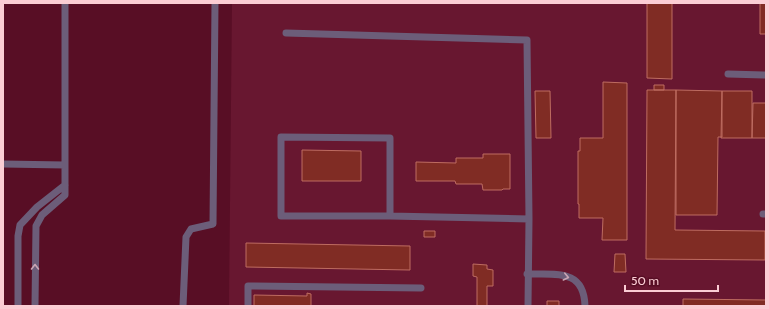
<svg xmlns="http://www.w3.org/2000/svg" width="769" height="309" viewBox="0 0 769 309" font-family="Cabin,sans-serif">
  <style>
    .built { fill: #681730 }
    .building { fill: #802c24; stroke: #be6c61 }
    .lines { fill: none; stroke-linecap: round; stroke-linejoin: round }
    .lane { stroke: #6c5d79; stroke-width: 7 }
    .oneway { stroke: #c9a6b4 }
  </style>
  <rect width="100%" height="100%" fill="#580e25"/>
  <path class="built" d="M232 3H766V306H229Z"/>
  <path class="building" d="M647 3H672V79L647 78Z
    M760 3H766V34H760Z
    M603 82 627 83V240H602L603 218H579V204H578V151H580V138H603Z
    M654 85H664V90H654Z
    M647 90H676L675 230 765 231V260L646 259Z
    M676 90 722 91V137H718L717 215H676Z
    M535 91H550L551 138H536Z
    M722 91H752V138H721Z
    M753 103H766V138H752Z
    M302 150 361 151V181H302Z
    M483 154H510V189H503L502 190H483L482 184H456L455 181H416V162L456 163V158H483Z
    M424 231H435V237H424Z
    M246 243 410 246V270L246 267Z
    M615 254H625L626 272H614Z
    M473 264 487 265V269L493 270V286H487V306H477V277L473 276Z
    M307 293 311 294V306H254V295L307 296Z
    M683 299 766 300V306H683Z
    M547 301H559V306H547Z"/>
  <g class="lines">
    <path class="lane" d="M286 33 527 40 529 219 528 306
      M728 74 766 75
      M3 164 65 165
      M763 214H766
      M390 216V138L281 137V216H390L529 219
      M527 274C555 275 584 268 585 306
      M18 306V236L20 225 37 207 65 185
      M35 306 36 226 42 215 65 195V3
      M183 306 186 237 191 229 213 224 215 3
      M248 306V286L421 288"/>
  </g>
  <defs><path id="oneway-chevron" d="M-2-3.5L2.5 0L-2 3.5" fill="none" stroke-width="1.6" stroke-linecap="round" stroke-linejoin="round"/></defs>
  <g class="oneway">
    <use href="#oneway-chevron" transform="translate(35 267) rotate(-90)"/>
    <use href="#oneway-chevron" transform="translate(566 277) rotate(13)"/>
  </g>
  <rect width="769" height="309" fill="none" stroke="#fbcdd4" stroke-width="8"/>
  <path d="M625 285v6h93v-6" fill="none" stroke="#fbcdd4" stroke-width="2"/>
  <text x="631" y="285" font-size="12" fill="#fbcdd4" stroke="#580e25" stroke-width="3" paint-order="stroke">50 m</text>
</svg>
